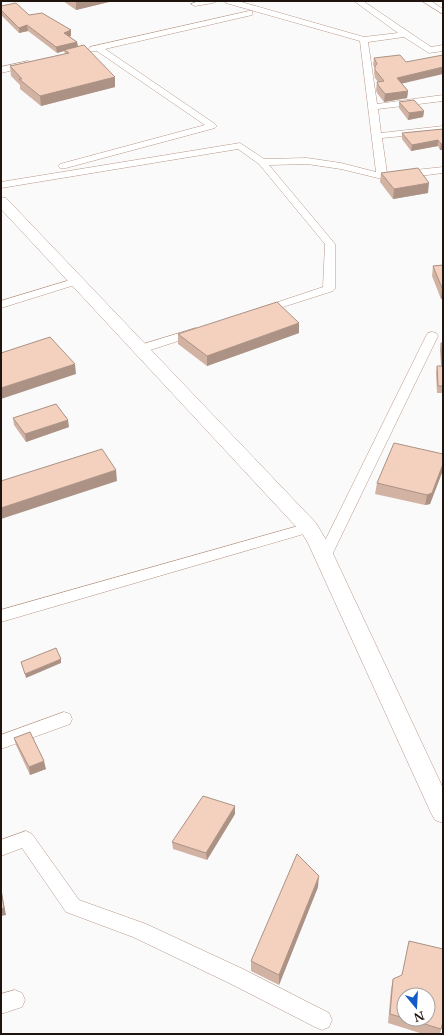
<svg xmlns="http://www.w3.org/2000/svg" width="444" height="1035" viewBox="0 0 444 1035" font-family="'Libre Baskerville',serif">
  <style>
    .lines { fill: none; stroke-linecap: round; stroke-linejoin: round }
    .street-casing { stroke: #b89786; stroke-width: 1 }
    .secondary-casing { stroke: #b89786; stroke-width: 1 }
    .street { fill: #fff; fill-rule: evenodd }
    .secondary { fill: #fff; fill-rule: evenodd }
    .wall { fill: #d2b3a3; fill-rule: evenodd }
    .shaded-wall { fill: #ab9285 }
    .building { fill: #f4d0be; stroke: #ab9285 }
  </style>
  <rect width="100%" height="100%" fill="#fafafa"/>
  <g class="lines">
    <defs>
      <path id="street" d="M199 1H217L213 3 195 6 191 4Z
        M225 1H238L364 37 398 33 354 1H363L431 47 443 45V51L429 53 404 37 368 42 377 104 443 95V101L378 109 381 133 443 126V132L382 138 387 173 443 167V173L396 179H382L341 169 307 164 269 165 335 244V289L333 291 261 314 257 313 255 311 257 309 323 287 325 244 259 164 238 149 1 188V182L240 143 264 159 307 158 341 163 376 172 360 41 226 3Z
        M422 1H431L443 9V14Z
        M249 11H252V15L105 49 215 124 217 126 215 128 66 168H60L58 166 60 164 205 125 97 51H90L89 49 90 47Z
        M28 61 31 62 32 64 31 66 1 73V67Z
        M77 278 83 281 81 283 1 308V301Z
        M196 328 200 330 202 332 200 334 141 353 137 352 135 349 137 346Z
        M432 332 436 333 438 336 331 557 329 561 324 562 319 561 317 557 426 336 428 333Z
        M309 523 314 525 316 528 314 531 1 622V610Z
        M64 712 70 714 72 719 70 724 1 749V735Z
        M26 831 32 834 79 900 146 924 243 969 329 1013 332 1020 329 1027 322 1030 315 1027 229 983 133 937 66 912 22 848 1 856V840Z
        M15 990 22 993 25 1000 22 1007 1 1014V994Z"/>
      <path id="secondary" d="M1 197 6 198 316 523 328 543 443 788V823L435 820 431 813 308 543 302 533 1 209Z"/>
    </defs>
    <use href="#street" class="street-casing"/>
    <use href="#secondary" class="secondary-casing"/>
    <use href="#street" class="street"/>
    <use href="#secondary" class="secondary"/>
  </g>
  <path class="wall" d="M63 1H113L76 10Z
    M1 6 29 15 71 30V36L69 37 77 42 78 46 115 87 41 106 20 89V85L11 76 10 66 65 54 64 51 57 53 28 31 19 33 1 15Z
    M374 58 402 84 408 91 407 98 384 102 377 93 376 90 377 82H378L375 78 374 73 375 68 373 65Z
    M399 102 424 111 423 117 408 120 399 108Z
    M443 129V150H440L438 146 411 151 402 139V133Z
    M381 173 428 193 393 199 380 182Z
    M443 265V298L441 299 432 276 433 266Z
    M299 323V333L207 366 178 344V334Z
    M441 343H443V393H437L436 373 437 366H441L440 350Z
    M13 418 69 427 26 442 14 425Z
    M443 454V470L430 504 425 505 375 494 377 483Z
    M14 738 46 769 30 775 16 745Z
    M235 814 207 860 173 849 172 842Z
    M318 887 279 985 251 971V961Z
    M393 979 443 1022 440 1034H423L388 1023 391 989ZM404 995 428 1019H404Z"/>
  <path class="shaded-wall" d="M81 1H113L76 10V2Z
    M27 25 28 31 19 33V28Z
    M71 30V36L64 38V33Z
    M77 42 78 48 64 50V51L57 53 56 47Z
    M443 67V74L396 85 397 78Z
    M115 77V87L41 106 40 96Z
    M408 91 407 98 384 102 385 94Z
    M424 111 423 117 408 120 409 113Z
    M438 140V146L411 151 412 145Z
    M441 144H443V150H440Z
    M429 183 428 193 393 199 394 189Z
    M442 288H443V298L441 299Z
    M299 323V333L207 366V356Z
    M75 364 76 374 1 399V388Z
    M68 420 69 427 26 442 25 434Z
    M443 464V470L430 504 425 505 427 495Z
    M116 470 117 481 1 519V508Z
    M61 659V663L26 678 25 674Z
    M44 761 46 769 30 775 29 767Z
    M235 806V814L207 860 206 853Z
    M319 876 318 887 279 985V975Z
    M1 889 6 915 1 916Z"/>
  <path class="building" d="M16 3 29 15 42 13 71 30 64 33 77 42 56 47 27 25 19 28 1 10V6Z
    M84 45 115 77 40 96 19 79H22L10 66 69 53 64 50Z
    M400 55 406 62 443 55V67L397 78 408 91 385 94 378 85 377 82 384 81 375 70V66L377 64 374 58Z
    M414 100 424 111 409 113 399 102Z
    M443 129V144H441L438 140 412 145 402 133Z
    M418 168 429 183 394 189 381 173Z
    M443 265V288H442L433 266Z
    M277 302 299 323 207 356 178 334Z
    M50 337 75 364 1 388V353Z
    M441 343H443V386H438L437 366H442Z
    M56 404 68 420 25 434 13 418Z
    M394 443 443 454V464L432 493 427 495 377 483Z
    M102 449 116 470 1 508V481Z
    M56 648 61 659 25 674 21 662Z
    M30 732 44 761 29 767 14 738Z
    M203 796 235 806 206 853 172 842Z
    M297 854 319 876 279 975 251 961Z
    M1 889 4 908 1 909Z
    M409 941 443 949V1022L441 1029 408 1019H428V995H404V1018L390 1014 393 979 402 975Z"/>
  <rect width="444" height="1035" fill="none" stroke="#1f130d" stroke-width="4"/>
  <g transform="translate(416 1007) rotate(162)"><circle r="19" fill="#ffffff" stroke="#a5a19e"/>
  <path d="M0-3L7 15L0 10L-7 15Z" fill="#135bc6"/>
  <text y="-6" font-size="11" font-weight="bold" text-anchor="middle" fill="#1f130d">N</text>
  </g>
</svg>
